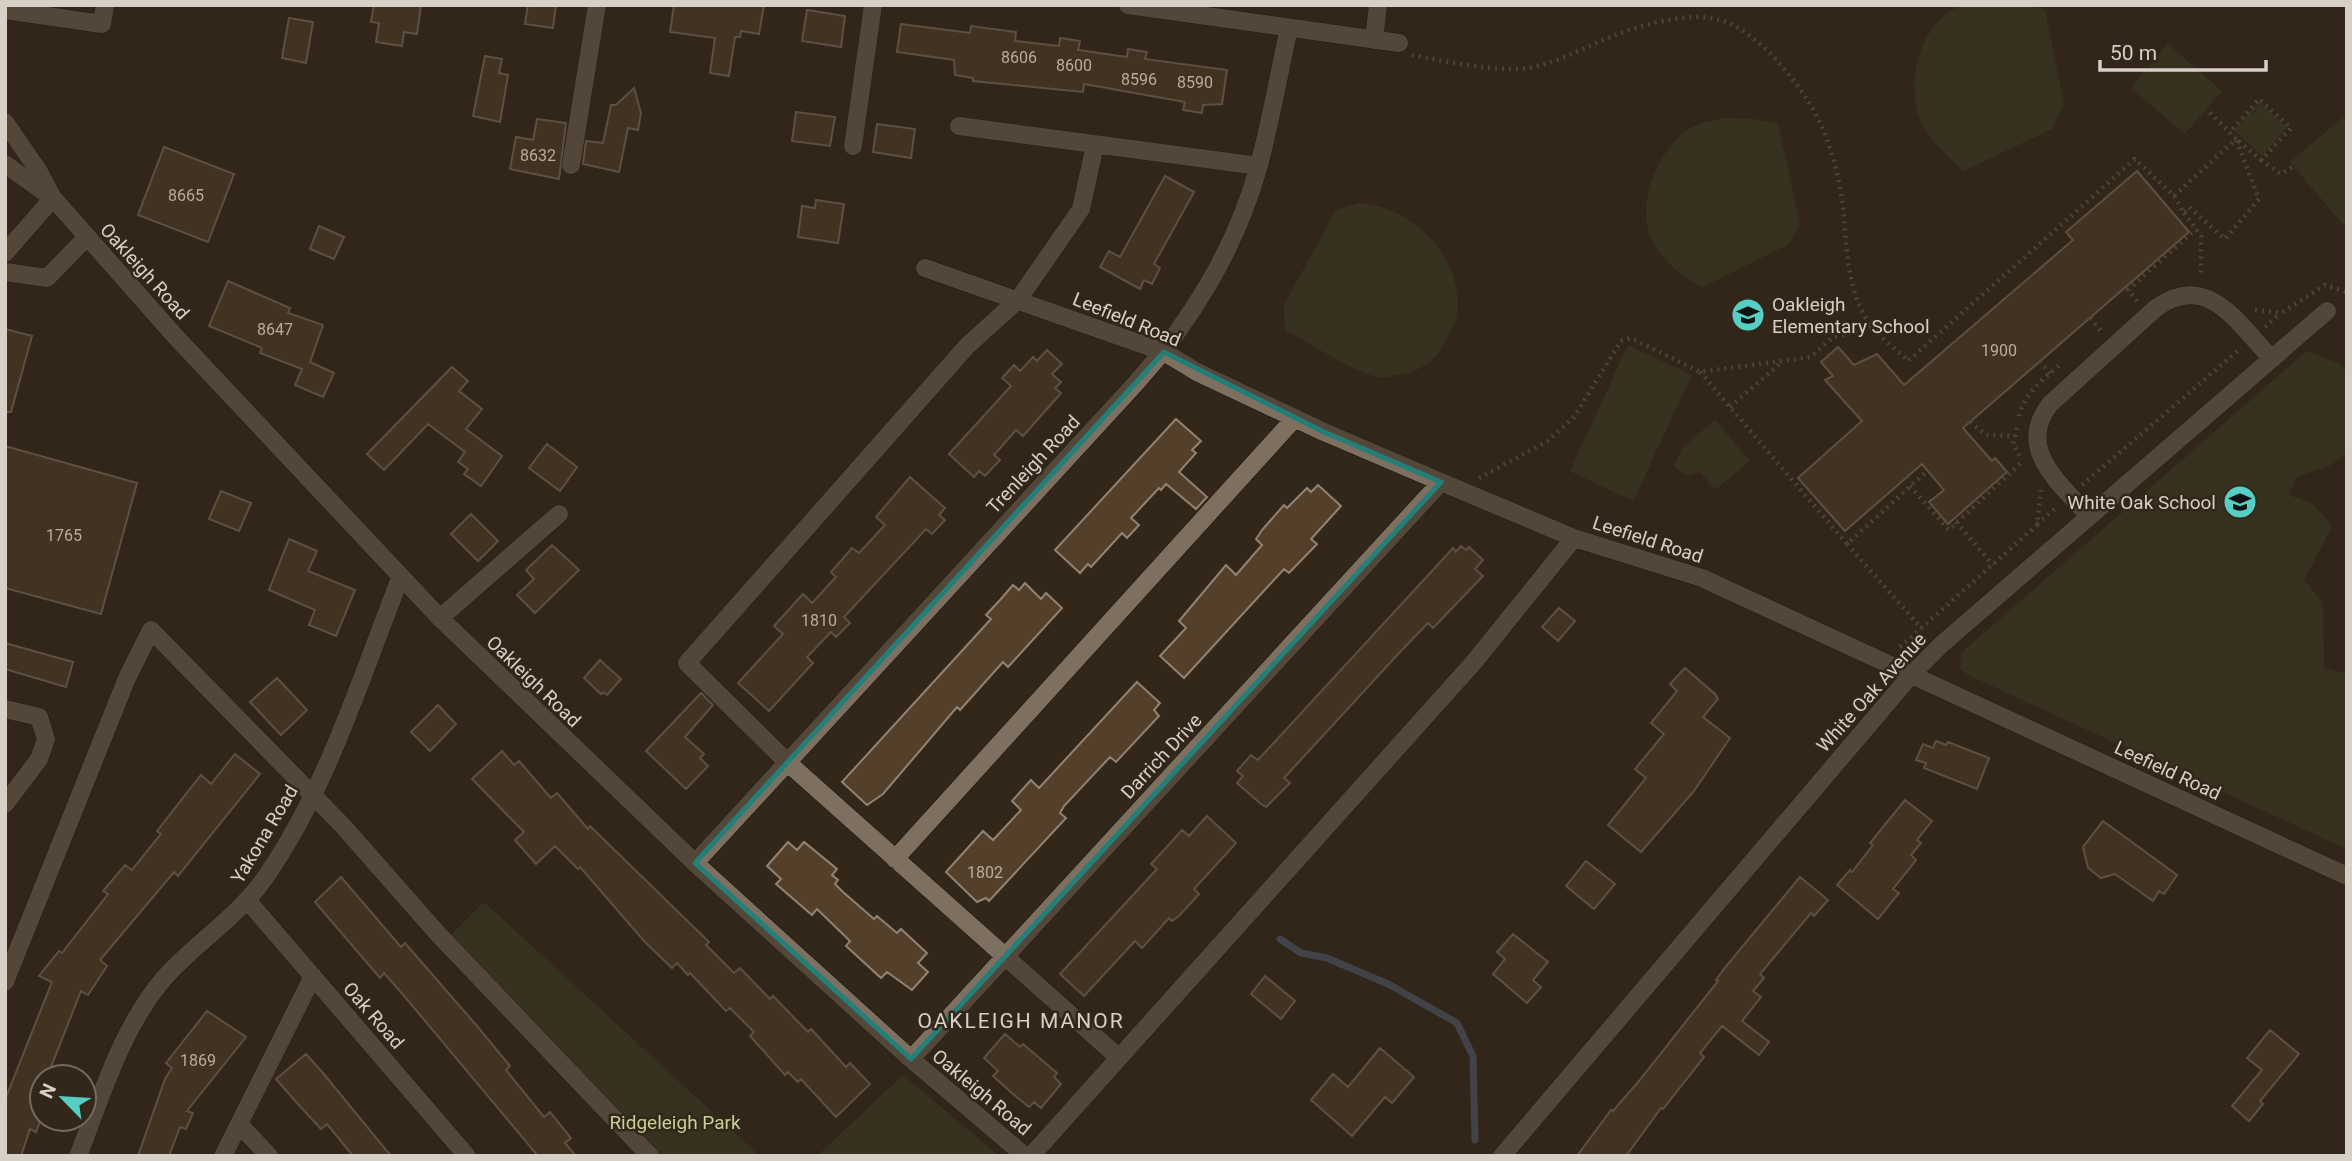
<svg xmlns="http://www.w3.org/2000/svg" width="2352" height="1161" viewBox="0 0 2352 1161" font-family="Roboto,sans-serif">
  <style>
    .green { fill: #3d4126 }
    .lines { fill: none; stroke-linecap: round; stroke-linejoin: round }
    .stream { stroke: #586781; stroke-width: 7 }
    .building { fill: #54402a; stroke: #918374; stroke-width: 2 }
    .minor-casing { stroke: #191004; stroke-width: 19 }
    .path { stroke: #71675b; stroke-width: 4.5; stroke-dasharray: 2 5; stroke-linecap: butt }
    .minor { stroke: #7d7061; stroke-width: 18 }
    .marked { fill: none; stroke: #237f77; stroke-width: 5; stroke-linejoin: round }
    .labels { text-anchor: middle; stroke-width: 5; stroke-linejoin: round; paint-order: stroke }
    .number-label { font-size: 16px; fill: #b6aca0 }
    .street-label { font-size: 19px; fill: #d7d0c7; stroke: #322719 }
    .poi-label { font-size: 19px; fill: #d7d0c7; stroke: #322719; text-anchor: start }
    .park-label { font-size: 19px; fill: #c5cf97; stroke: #322719 }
    .neighbourhood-label { font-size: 21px; letter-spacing: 2px; fill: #d7d0c7; stroke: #322719 }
  </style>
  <rect width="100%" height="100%" fill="#322719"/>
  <path class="green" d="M1962 5H2033L2045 10 2064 104 2052 129 1963 171C1947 155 1927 139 1919 116 1906 76 1921 22 1962 5Z
    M2168 44 2222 91 2185 134 2131 88Z
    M2259 102 2287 127 2262 156 2234 130Z
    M2347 114V229L2290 162Z
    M1726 118 1754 119 1778 124 1800 224 1789 244 1703 287C1681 276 1664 263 1652 240 1633 204 1662 138 1699 124 1707 121 1717 120 1726 118Z
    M1359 203C1409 206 1457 251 1458 304 1459 316 1450 334 1444 344 1435 360 1421 371 1402 374 1395 375 1383 379 1376 377 1349 369 1311 344 1285 330L1284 305 1336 210Z
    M1628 345 1692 375 1633 501 1570 471Z
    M2307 351 2338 363 2347 372V453L2331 465 2296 477 2289 495 2313 504 2332 526 2304 580 2323 603 2324 668 2347 674V849L1968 675 1960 669 1961 653Z
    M1715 420 1750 461 1715 490 1700 472 1687 476 1674 466 1682 448Z
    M484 902 760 1156H661L451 935Z
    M903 1075 999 1156H817Z"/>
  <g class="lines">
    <path class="stream" d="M1280 939 1301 953 1327 958 1388 984 1457 1023 1473 1056 1475 1140"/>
  </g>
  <path class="building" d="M374 5H421L417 34 404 32 402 46 376 42 379 23 371 22Z
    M528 5H556L553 28 525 24Z
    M674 5H764L759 34 741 31 740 37H735L729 76 710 73 715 38 670 32Z
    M807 10 845 16 841 47 802 41Z
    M289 18 313 22 306 63 282 58Z
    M901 24 970 33 971 26 1016 32 1015 41 1059 46 1060 38 1080 41 1078 50 1127 57 1128 49 1147 52 1145 59 1227 70 1222 104 1203 105 1202 113 1183 110 1185 102 1084 84 1083 92 973 81V78L955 75 954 60 897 52Z
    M485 56 502 59 499 73 508 75 500 122 473 116Z
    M634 88 641 113 638 130 628 128 619 172 583 164 586 141 603 143 611 105H616Z
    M796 112 835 117 830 146 792 141Z
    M537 119 566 123 559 179 510 169 516 137 533 140Z
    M877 124 915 129 911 158 873 152Z
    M164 147 234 174 208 242 138 215Z
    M2137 171 2189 232 1963 428 1992 461 1995 458 2007 472 1948 524 1929 502 1944 490 1922 464 1845 531 1798 478 1862 421 1825 380 1833 376 1821 362 1838 347 1854 365 1877 354 1904 385 2073 240 2066 232Z
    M1165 176 1194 192 1154 264 1160 268 1152 284 1144 280 1140 289 1100 267 1109 251 1120 257Z
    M816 200 844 204 838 243 798 237 802 206 815 208Z
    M319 226 344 237 334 259 310 249Z
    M228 281 290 308 288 313 323 325 310 362 334 373 323 397 295 385 302 369 260 353 262 348 209 326Z
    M5 329 32 336 11 412H5Z
    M1047 350 1062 364 1052 374 1061 382 1055 388 1061 393 1023 436 1016 430 994 455 1000 460 985 476 979 471 974 477 949 454 1011 386 1002 378 1014 365 1020 371 1033 357 1037 361Z
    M452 367 468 381 459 391 482 409 466 429 502 456 481 486 464 474 468 469 458 462 465 452 428 424 384 470 367 454Z
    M1176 419 1201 441 1192 450 1196 453 1179 472 1207 497 1196 509 1166 484 1161 490 1159 488 1131 518 1139 525 1127 538 1122 533 1091 567 1088 564 1080 573 1055 550Z
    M547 444 577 467 560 491 529 468Z
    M5 446 137 483 101 614 5 588Z
    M910 477 945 508 939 515 945 520 932 534 926 529 844 617 850 623 836 637 831 632 807 657 813 663 769 711 738 683 783 634 774 626 803 594 812 603 836 577 831 572 852 548 859 553 885 525 876 517Z
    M1318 485 1341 506 1311 539 1317 544 1289 573 1284 569 1184 678 1160 656 1186 628 1179 621 1226 565 1236 575 1262 545 1256 539 1262 530 1284 505 1287 508 1307 488 1311 492Z
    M221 491 251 503 239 531 209 519Z
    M471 514 498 541 478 561 451 534Z
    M289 539 317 551 308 571 355 590 336 636 309 625 315 610 269 590Z
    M552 545 579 570 535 613 517 595 534 579 526 570Z
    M1461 546 1466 550 1469 547 1483 560 1475 569 1483 576 1433 628 1428 623 1400 652 1284 778 1290 783 1266 807 1261 804 1237 783 1243 776 1237 771 1251 755 1258 760 1453 548 1456 552Z
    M1025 583 1041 599 1046 593 1062 608 1008 667 1003 662 960 710 957 707 883 794 867 805 842 782 991 619 986 615 1000 600 1013 585 1019 590Z
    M1559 608 1575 621 1558 641 1542 627Z
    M5 643 73 662 66 687 5 669Z
    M600 660 621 679 607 695 603 692 601 694 584 678Z
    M1685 668 1715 694 1718 699 1703 717 1730 738 1694 791 1641 852 1608 825 1646 778 1635 769 1664 734 1651 723 1677 691 1670 684Z
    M277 678 307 710 281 735 250 702Z
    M1137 682 1160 703 1154 710 1159 716 1116 762 1110 757 1064 806 1060 813 1066 818 989 901 986 898 977 902 946 872 983 831 993 840 1021 810 1012 801 1031 780 1039 788Z
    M701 693 713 705 685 737 704 754 700 758 708 766 686 789 646 751Z
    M438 705 456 724 430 751 411 732Z
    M1936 741 1946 745 1948 742 1989 758 1977 789 1924 768 1926 763 1916 760 1923 744 1933 748Z
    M502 751 514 765 519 761 551 798 557 793 588 829 590 826 709 942 706 945 734 973 740 968 770 999 773 996 808 1032 811 1029 846 1067 850 1063 870 1084 836 1117 801 1079 798 1082 788 1072 785 1075 750 1036 754 1032 730 1008 726 1011 690 973 688 975 677 963 672 968 645 942 580 867 578 869 555 846 536 864 515 840 524 832 472 779Z
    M235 754 260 774 178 876 174 872 100 960 107 966 88 995 81 991 47 1077H42V1116L36 1132 30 1129 21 1156H5V1100L52 982 39 976 59 951 62 953 108 894 103 891 125 865 132 870 161 834 157 831 201 775 211 784Z
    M1905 800 1932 821 1917 840 1921 843 1911 855 1916 860 1893 889 1899 893 1878 919 1837 885 1850 870 1852 872 1873 845 1870 843Z
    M1207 816 1236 843 1194 889 1199 894 1179 916 1172 921 1169 918 1142 948 1135 941 1084 996 1060 974 1157 869 1151 864 1164 850 1182 830 1189 836Z
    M2103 821 2177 875 2164 894 2159 891 2153 901 2115 874 2101 878 2088 868 2083 847Z
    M788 842 797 850 804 842 837 869 832 875 838 880 835 884 843 892 874 919 877 916 897 933 901 929 927 953 918 963 928 972 912 990 887 972 881 978 846 946 850 941 817 909 812 915 776 884 781 879 767 866Z
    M1586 861 1615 884 1594 909 1566 886Z
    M341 877 401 947 405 943 477 1026 510 1066 506 1070 544 1117 550 1112 571 1138 565 1143 576 1156H538L400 991 384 973 380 978 315 902Z
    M1800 877 1828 900 1814 916 1811 913 1760 974 1764 978 1753 991 1761 997 1742 1021 1769 1042 1759 1055 1722 1026 1700 1053 1704 1057 1663 1109 1661 1108 1626 1156H1577L1611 1110 1613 1111 1639 1081 1718 981 1716 980 1723 970Z
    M1513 934 1548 962 1533 980 1541 987 1527 1003 1493 974 1505 959 1497 952Z
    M1265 976 1295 1001 1281 1019 1251 994Z
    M207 1011 246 1037 187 1111 193 1113 186 1129 180 1127 169 1156H138L165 1079 172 1068 166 1063Z
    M2270 1030 2299 1054 2260 1101 2263 1104 2249 1121 2232 1106 2262 1070 2247 1058Z
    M1005 1034 1020 1047 1023 1044 1057 1073 1054 1077 1061 1084 1041 1108 1034 1102 1029 1107 1013 1094 993 1076 998 1071 984 1058Z
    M1380 1048 1414 1077 1392 1103 1385 1097 1352 1136 1311 1100 1333 1074 1348 1087Z
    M306 1054 323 1073 391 1156H353L327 1124 321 1129 297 1103 276 1079Z"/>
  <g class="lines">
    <defs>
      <path id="minor" d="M1128 5 1399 43
        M5 10 102 24 105 5
        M1374 40 1378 5
        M5 122 38 170 53 198 175 336 440 618 695 863 911 1059 1025 1156
        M959 126 1259 166
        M1095 145 1081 209 1018 300 967 346 687 663 787 762 1118 1057
        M853 146 873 5
        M5 164 51 197
        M571 165 597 5
        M5 253 53 198
        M925 268 1164 352 1197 372 1324 432 1441 482 1574 538 1702 578 2347 876
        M5 272 47 278 87 237
        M2089 516C2060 483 2015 449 2050 404L2156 308C2208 270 2239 325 2272 359
        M440 618 559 514
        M5 709 39 717 46 739 39 759 5 804
        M895 859 1295 418
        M695 863 1136 383C1191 322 1237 246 1259 165 1271 120 1279 73 1289 28
        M248 901 467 1156
        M5 982 127 678 151 630 343 826 438 934 650 1156
        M911 1059 1441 482
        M239 1124 269 1156
        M78 1156C102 1095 122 1026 166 976 198 941 240 915 267 875 328 786 361 677 401 576
        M223 1156 313 976
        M1031 1156 1474 662 1574 538
        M1502 1156 1912 674 1942 644 2327 311"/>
    </defs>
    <use href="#minor" class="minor-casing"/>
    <path class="path" d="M1412 55C1445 61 1500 74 1533 67 1563 61 1588 45 1616 35 1645 24 1690 11 1720 20 1754 29 1790 73 1808 101 1828 132 1838 170 1843 206 1847 246 1846 295 1873 328 1883 340 1897 350 1908 361L2135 159 2174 196 2236 139 2206 109
      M2261 160 2281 174 2294 166
      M2174 196 2184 213 2189 207 2225 239 2259 199 2236 139 2261 160 2291 128 2259 99 2230 132
      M2184 213 2201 236V275
      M2137 301 2128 290 2196 229
      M2255 310 2281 313 2325 285 2347 292
      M2090 318 2101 331
      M2265 327 2281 313
      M2040 361 2050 374
      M1700 372 1847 544 1927 471
      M1730 407 1783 361
      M2019 416C2024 394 2044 378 2061 364
      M1970 422 1986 435 2015 436
      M2017 428 2013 445 2020 456
      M1479 478 1548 441 1574 417 1621 341 1631 338 1700 372 1811 357 1832 338 1872 327
      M2082 485 2240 349
      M1910 486 1949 530 2023 461
      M1956 522 1993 565
      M2037 524 2057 507
      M1847 544 1922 629
      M1900 647 2037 525 2041 490"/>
    <use href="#minor" class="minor"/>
  </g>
  <path d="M0 0H2352V1161H0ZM1164 352 1324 432 1441 482 911 1059 695 863Z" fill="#322719" fill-opacity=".55" fill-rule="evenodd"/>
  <path class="marked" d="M1164 352 1324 432 1441 482 911 1059 695 863Z"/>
  <defs>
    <symbol id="school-disc" viewBox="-11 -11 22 22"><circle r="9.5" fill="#56cec3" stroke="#322719"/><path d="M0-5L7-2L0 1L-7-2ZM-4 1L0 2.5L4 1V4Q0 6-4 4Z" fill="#111"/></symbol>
  </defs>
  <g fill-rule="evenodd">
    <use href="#school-disc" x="1729" y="296" width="38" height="38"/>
    <use href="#school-disc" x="2221" y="483" width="38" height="38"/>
  </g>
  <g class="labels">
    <g class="number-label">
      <text x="1019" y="63">8606</text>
      <text x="1074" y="71">8600</text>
      <text x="1139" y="85">8596</text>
      <text x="1195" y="88">8590</text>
      <text x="538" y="161">8632</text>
      <text x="186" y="201">8665</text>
      <text x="275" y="335">8647</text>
      <text x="1999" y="356">1900</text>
      <text x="64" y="541">1765</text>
      <text x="819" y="626">1810</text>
      <text x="985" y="878">1802</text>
      <text x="198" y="1066">1869</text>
    </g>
    <g class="street-label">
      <text transform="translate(145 271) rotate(48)" y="7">Oakleigh Road</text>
      <text transform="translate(1127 319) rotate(22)" y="7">Leefield Road</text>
      <text transform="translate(1033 464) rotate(-47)" y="7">Trenleigh Road</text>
      <text transform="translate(1648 539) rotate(18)" y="7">Leefield Road</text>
      <text transform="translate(534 681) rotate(44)" y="7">Oakleigh Road</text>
      <text transform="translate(1871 692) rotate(-48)" y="7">White Oak Avenue</text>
      <text transform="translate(1161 756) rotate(-47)" y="7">Darrich Drive</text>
      <text transform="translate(2168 770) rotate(25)" y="7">Leefield Road</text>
      <text transform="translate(264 834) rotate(-59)" y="7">Yakona Road</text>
      <text transform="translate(374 1015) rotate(49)" y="7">Oak Road</text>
      <text transform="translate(982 1092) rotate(40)" y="7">Oakleigh Road</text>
    </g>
    <g class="poi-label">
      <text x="1772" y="311">Oakleigh<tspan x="1772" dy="22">Elementary School</tspan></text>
      <text x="2216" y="509" text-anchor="end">White Oak School</text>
    </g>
    <g class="park-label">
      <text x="675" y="1129">Ridgeleigh Park</text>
    </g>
    <g class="neighbourhood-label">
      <text x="1021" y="1028">OAKLEIGH MANOR</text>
    </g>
  </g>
  <rect width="2352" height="1161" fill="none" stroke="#d7d0c7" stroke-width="14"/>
  <g transform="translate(63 1098) rotate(295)"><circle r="33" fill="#322719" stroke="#746b5f" stroke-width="2"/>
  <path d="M0-5L12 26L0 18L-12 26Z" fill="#56cec3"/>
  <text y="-10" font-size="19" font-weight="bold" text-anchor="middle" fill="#d7d0c7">N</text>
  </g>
  <path d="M2100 60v10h166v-10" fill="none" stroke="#d7d0c7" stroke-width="3.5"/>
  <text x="2110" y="60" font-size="21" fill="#d7d0c7" stroke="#322719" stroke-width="5" paint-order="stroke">50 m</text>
</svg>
